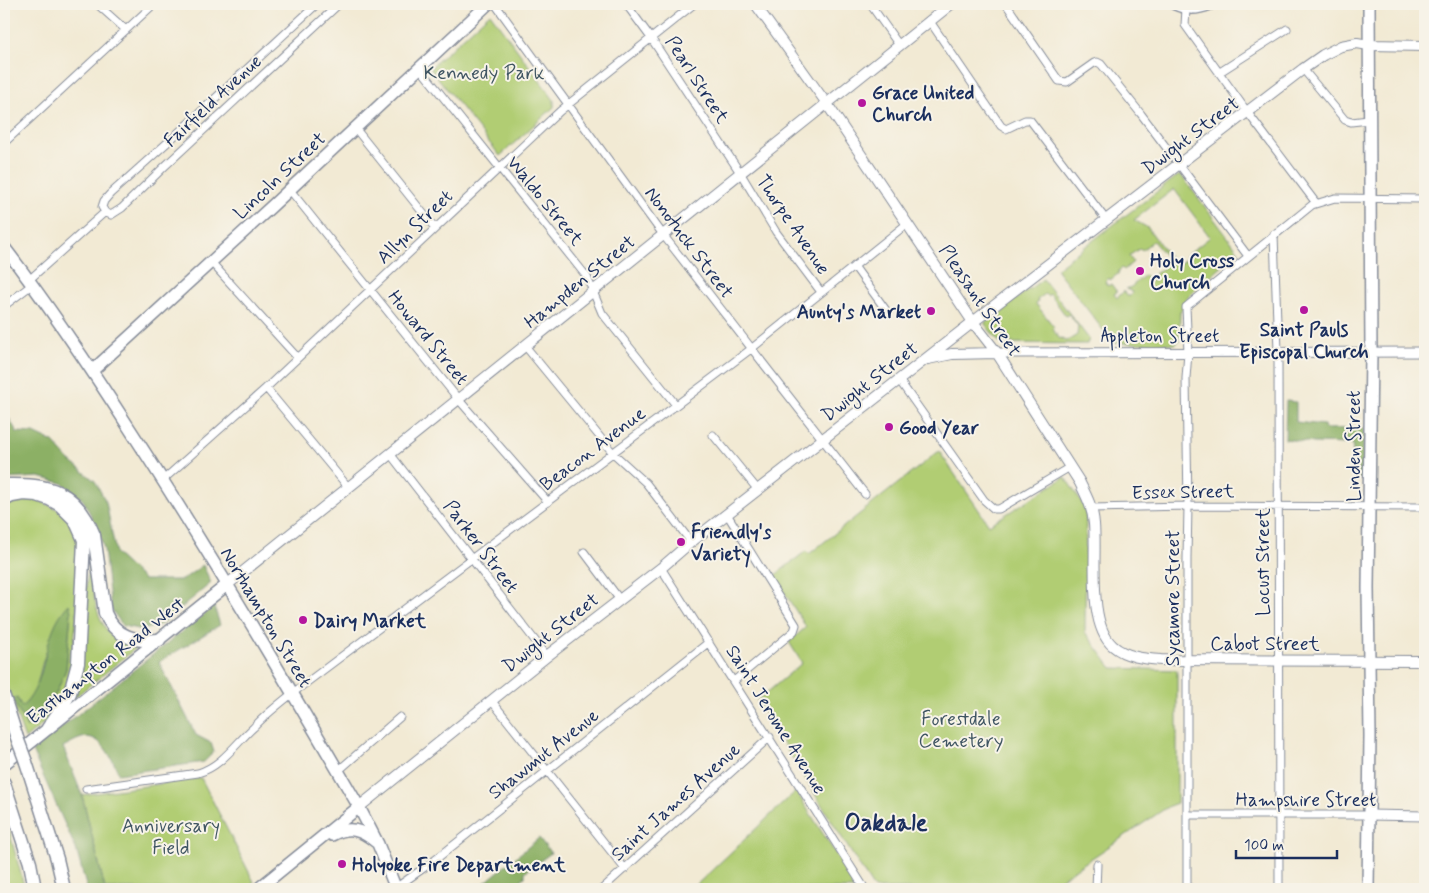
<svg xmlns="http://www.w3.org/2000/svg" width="1429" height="893" viewBox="0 0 1429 893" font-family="Mynerve,sans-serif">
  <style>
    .green { fill: #b1cd73; stroke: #667e68; fill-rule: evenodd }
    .forest { fill: #8cb065; stroke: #547062 }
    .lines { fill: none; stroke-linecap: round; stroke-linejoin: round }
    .minor-casing { stroke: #868c99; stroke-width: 9 }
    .tertiary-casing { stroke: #868c99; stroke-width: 11 }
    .secondary-casing { stroke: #868c99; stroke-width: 12 }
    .primary-casing { stroke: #868c99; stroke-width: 14 }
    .motorway-casing { stroke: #868c99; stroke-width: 15 }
    .minor { stroke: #fff; stroke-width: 7 }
    .tertiary { stroke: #fff; stroke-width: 9 }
    .secondary { stroke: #fff; stroke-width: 10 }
    .primary { stroke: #fff; stroke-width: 11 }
    .motorway { stroke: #fff; stroke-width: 12 }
    .motorway-bridge-casing { stroke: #868c99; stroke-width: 15; stroke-linecap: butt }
    .motorway-bridge { stroke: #fff; stroke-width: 12 }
    .poi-dot { fill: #b5179e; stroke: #f7f3e8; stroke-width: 2 }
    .labels { text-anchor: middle; stroke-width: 4; stroke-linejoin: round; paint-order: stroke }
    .park-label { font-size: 19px; fill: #405663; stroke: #f7f3e8 }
    .street-label { font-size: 19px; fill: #1b2f5e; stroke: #f7f3e8 }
    .poi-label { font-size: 19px; font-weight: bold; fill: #1b2f5e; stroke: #f7f3e8; text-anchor: start }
    .district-label { font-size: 24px; font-weight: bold; fill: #1b2f5e; stroke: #f7f3e8 }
  </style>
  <rect width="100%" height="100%" fill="#f7f3e8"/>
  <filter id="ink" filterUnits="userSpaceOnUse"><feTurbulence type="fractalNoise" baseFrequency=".02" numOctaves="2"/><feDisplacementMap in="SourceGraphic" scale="10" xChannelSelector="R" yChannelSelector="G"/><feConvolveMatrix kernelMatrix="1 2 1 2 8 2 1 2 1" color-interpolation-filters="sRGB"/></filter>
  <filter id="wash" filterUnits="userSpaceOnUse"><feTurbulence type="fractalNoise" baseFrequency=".0096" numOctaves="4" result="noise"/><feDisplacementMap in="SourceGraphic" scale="20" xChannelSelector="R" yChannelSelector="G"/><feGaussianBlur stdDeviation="1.12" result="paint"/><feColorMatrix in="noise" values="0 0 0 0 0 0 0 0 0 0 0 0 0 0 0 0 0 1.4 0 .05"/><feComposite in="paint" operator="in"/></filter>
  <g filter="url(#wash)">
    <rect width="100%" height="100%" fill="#f2ead4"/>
    <path class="green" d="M490 13 554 100V107L500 156 430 68Z
      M1181 175 1239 252 1189 295 1180 312 1179 341 1176 344 1113 343 1057 270V268L1176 177ZM1174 189 1210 237 1186 256 1187 258 1176 266 1148 228 1134 220ZM1153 241 1169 260 1166 263 1167 265 1154 275 1156 278 1152 281 1150 279H1148L1145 275 1131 287 1126 289 1132 292 1130 296H1127L1124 291 1117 298 1114 294 1117 292 1111 284 1108 286 1105 282 1109 278 1110 280 1119 273 1118 271 1122 268 1124 270 1133 262 1129 256 1140 248 1142 250Z
      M1043 279 1089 339 1087 344 1001 343 998 341 985 324V322ZM1045 294 1047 296 1050 294 1066 316 1069 314 1078 326 1077 335 1069 340 1065 341 1062 338 1060 339 1052 329 1054 327 1036 304 1038 302 1037 300Z
      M939 451 989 525 1065 477 1086 509 1085 632 1112 668 1177 670V803L1169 806 1046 889H874L757 701 802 663 789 642 806 627 774 576 806 551 809 554Z
      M34 498 63 512 79 537 77 613 70 681 55 711 44 723 25 739 4 680V542L9 539 4 531V503ZM69 605 71 612 66 669 58 689 47 712 26 727 17 698 22 707C40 689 37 679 44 658 50 640 61 622 69 605Z
      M90 559C93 591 94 647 140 645L70 701Z
      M201 778 254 882 245 889H105L82 795Z
      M796 791 858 889H692Z
      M4 812 25 889H4Z"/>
    <path class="forest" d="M1286 401 1296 402V422L1324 425 1325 429 1364 428 1363 478 1356 479 1352 444 1314 443 1285 439Z
      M4 414 7 415 17 432 34 433 53 442 69 460 95 481 106 502 116 554 144 580H182L203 565 211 583 162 624 143 630 123 626 111 609 104 549 96 525 83 500 62 483 39 477 4 479Z
      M69 604 71 612 66 669 58 689 47 712 27 728 12 698H17L22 707C51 679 39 635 69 604Z
      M214 606 220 625 159 662 196 735 211 743 214 752 204 762 119 774C113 761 101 732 82 738 75 740 69 744 63 747L82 795 105 889H87L76 849 32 751Z
      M539 838 551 853 525 872V877L511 889H477Z"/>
  </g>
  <g filter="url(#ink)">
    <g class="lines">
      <defs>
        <path id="minor" d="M97 4 126 30
          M317 4 168 142 110 194 104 201 102 207 105 212 111 215 122 208 164 167 339 4
          M495 4 664 236 865 494
          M626 4 651 38 741 174 776 232 821 292
          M870 4 899 45
          M1006 4 1059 81 1067 82 1094 63 1097 62 1101 64 1141 114 1248 256
          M1186 9 1185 25 1248 113 1316 203
          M929 20 1001 126 1006 129 1025 120H1030L1107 221
          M419 67 587 277 602 313 676 405
          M1303 69 1345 120 1351 122 1369 120
          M1220 72 1287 29
          M355 128 435 228
          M4 143 154 4
          M290 190 459 400 548 502
          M1274 234 1278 352 1279 889
          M211 262 297 357
          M854 266 888 313
          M29 280 105 212
          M4 306 33 284
          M526 347 613 453 646 483 691 542
          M899 380 984 500 994 509H999L1070 467
          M266 388 349 488
          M713 435 758 490
          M391 455 547 656
          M163 480 266 388 560 111 694 4
          M1091 508 1188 506 1425 507
          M727 514 796 625 794 631 734 681
          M584 552 620 600
          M661 568 865 889
          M491 700 625 869
          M338 771 400 717
          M86 789 198 773C222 766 236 743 254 727 267 713 283 701 298 689L751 349 908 223
          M1187 815H1369
          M394 889 435 860 709 642
          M602 889 770 737
          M1096 889 1097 864
          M1187 889V558L1188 506 1186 378 1188 353 1186 307 1312 205 1335 198 1425 199"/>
        <path id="tertiary" d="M755 4 827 104
          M997 353 1425 352
          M1369 815 1425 816"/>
        <path id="secondary" d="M827 104 973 322 997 353 1079 481C1086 495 1093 508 1094 524 1097 556 1087 624 1113 646 1126 657 1145 659 1161 660L1425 661
          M928 359 952 354 997 353
          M228 584 951 4
          M359 807 547 656 661 568 691 542 973 322 1303 69 1323 55 1341 46 1357 43 1369 45 1425 46"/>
        <path id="primary" d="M1175 4C1188 10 1197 9 1210 4
          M4 247C50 307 92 370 133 434 212 556 286 681 359 807L378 844 396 889
          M92 371 272 206 488 4
          M4 764 228 584
          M332 835C349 826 361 829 376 842
          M258 889 359 807
          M1368 889 1370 736 1368 588 1371 353 1369 4"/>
        <path id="motorway" d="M4 485C49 484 75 489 94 535L105 613C115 637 135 642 159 640
          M4 500 12 496 23 494 37 495 49 499 60 505 75 520 84 540 78 663 70 693 61 709 48 728
          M4 697 16 735
          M26 762 57 859 64 889
          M4 783 30 863 35 889"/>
      </defs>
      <use href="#minor" class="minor-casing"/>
      <use href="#tertiary" class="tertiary-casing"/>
      <use href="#secondary" class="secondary-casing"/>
      <use href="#primary" class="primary-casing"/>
      <use href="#motorway" class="motorway-casing"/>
      <use href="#minor" class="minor"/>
      <use href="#tertiary" class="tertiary"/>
      <use href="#secondary" class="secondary"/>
      <use href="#primary" class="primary"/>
      <use href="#motorway" class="motorway"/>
      <defs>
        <path id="motorway-bridge" d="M16 735 26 762"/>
      </defs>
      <use href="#motorway-bridge" class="motorway-bridge-casing"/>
      <use href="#motorway-bridge" class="motorway-bridge"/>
    </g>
  </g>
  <g class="poi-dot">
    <circle cx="862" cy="103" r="5"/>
    <circle cx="1140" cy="271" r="5"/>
    <circle cx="1304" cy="310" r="5"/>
    <circle cx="931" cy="311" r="5"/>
    <circle cx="889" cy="427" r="5"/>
    <circle cx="681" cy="542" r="5"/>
    <circle cx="303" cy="620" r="5"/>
    <circle cx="342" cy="864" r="5"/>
  </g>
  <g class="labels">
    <g class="park-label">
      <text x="484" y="79">Kennedy Park</text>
      <text x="961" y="725">Forestdale<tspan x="961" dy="22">Cemetery</tspan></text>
      <text x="171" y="832">Anniversary<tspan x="171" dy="22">Field</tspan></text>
    </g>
    <g class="street-label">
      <text transform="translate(698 79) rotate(57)" y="7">Pearl Street</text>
      <text transform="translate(212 100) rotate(-43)" y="7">Fairfield Avenue</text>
      <text transform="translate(1190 135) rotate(-37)" y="7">Dwight Street</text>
      <text transform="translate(279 175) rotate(-43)" y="7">Lincoln Street</text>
      <text transform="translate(546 200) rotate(51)" y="7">Waldo Street</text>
      <text transform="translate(794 224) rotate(56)" y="7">Thorpe Avenue</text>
      <text transform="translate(414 226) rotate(-44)" y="7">Allyn Street</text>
      <text transform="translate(690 242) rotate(53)" y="7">Nonotuck Street</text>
      <text transform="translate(579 281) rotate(-39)" y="7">Hampden Street</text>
      <text transform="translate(981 300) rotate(56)" y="7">Pleasant Street</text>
      <text x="1160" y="342">Appleton Street</text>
      <text transform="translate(429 337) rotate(51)" y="7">Howard Street</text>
      <text transform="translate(869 381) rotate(-38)" y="7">Dwight Street</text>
      <text transform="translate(1353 446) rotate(-90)" y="7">Linden Street</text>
      <text transform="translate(592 448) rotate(-37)" y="7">Beacon Avenue</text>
      <text transform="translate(1183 491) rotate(-1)" y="7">Essex Street</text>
      <text transform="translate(482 546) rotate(53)" y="7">Parker Street</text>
      <text transform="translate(1262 562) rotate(-90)" y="7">Locust Street</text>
      <text transform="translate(1172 598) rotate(-90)" y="7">Sycamore Street</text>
      <text transform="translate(267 617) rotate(59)" y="7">Northampton Street</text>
      <text transform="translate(550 632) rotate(-38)" y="7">Dwight Street</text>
      <text x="1265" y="650">Cabot Street</text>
      <text transform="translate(105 660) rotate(-38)" y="7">Easthampton Road West</text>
      <text transform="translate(777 719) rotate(58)" y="7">Saint Jerome Avenue</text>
      <text transform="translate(543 753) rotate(-38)" y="7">Shawmut Avenue</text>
      <text x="1306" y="806">Hampshire Street</text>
      <text transform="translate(675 801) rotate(-42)" y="7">Saint James Avenue</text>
    </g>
    <g class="poi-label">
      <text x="872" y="99">Grace United<tspan x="872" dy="22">Church</tspan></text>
      <text x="1150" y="267">Holy Cross<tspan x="1150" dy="22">Church</tspan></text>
      <text x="921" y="318" text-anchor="end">Aunty's Market</text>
      <text x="1304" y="336" text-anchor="middle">Saint Pauls<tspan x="1304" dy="22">Episcopal Church</tspan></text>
      <text x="899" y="434">Good Year</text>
      <text x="691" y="538">Friendly's<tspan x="691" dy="22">Variety</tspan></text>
      <text x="313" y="627">Dairy Market</text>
      <text x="352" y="871">Holyoke Fire Department</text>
    </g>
    <g class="district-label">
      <text x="886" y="830">Oakdale</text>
    </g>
  </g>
  <rect width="1429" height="893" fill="none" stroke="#f7f3e8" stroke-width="20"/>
  <path d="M1236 850v8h101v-8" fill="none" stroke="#1b2f5e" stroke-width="2.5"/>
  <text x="1244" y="850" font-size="15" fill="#1b2f5e" stroke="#f7f3e8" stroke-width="4" paint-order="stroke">100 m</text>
</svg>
